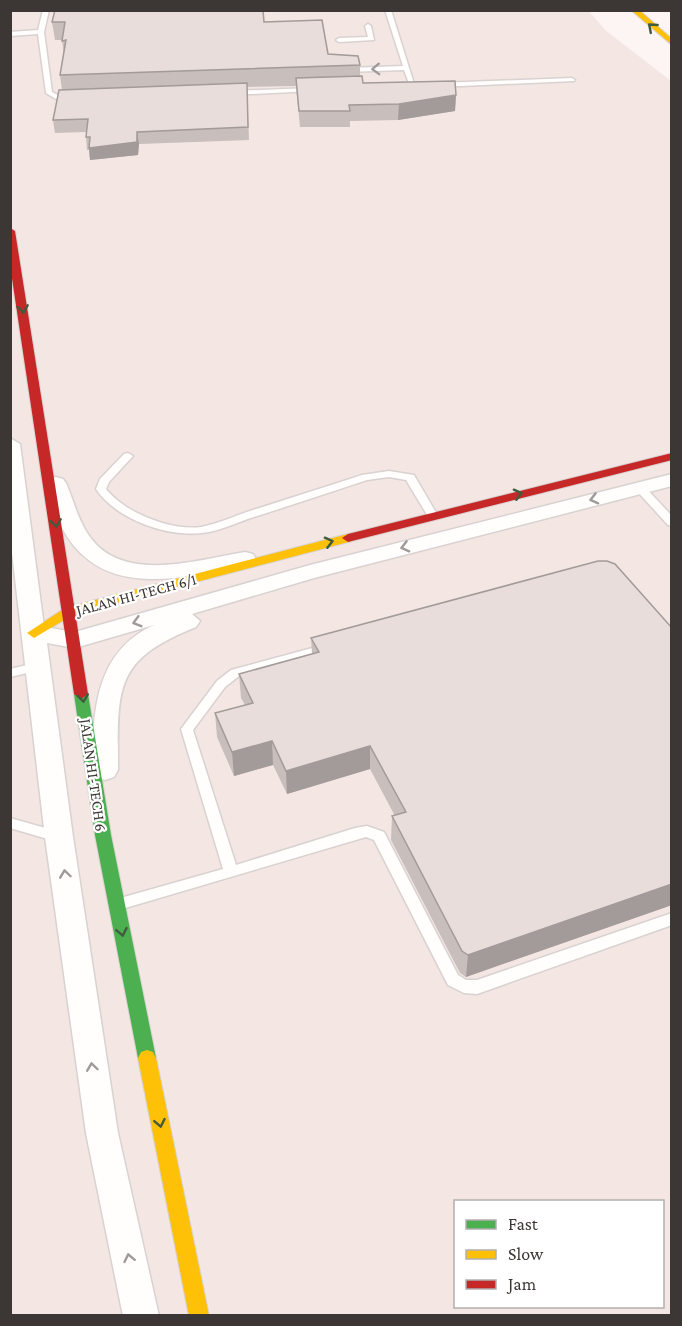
<svg xmlns="http://www.w3.org/2000/svg" width="682" height="1326" viewBox="0 0 682 1326" font-family="'Crimson Pro',serif">
  <style>
    .industrial { fill: #f4e6e3; fill-rule: evenodd }
    .lines { fill: none; stroke-linecap: round; stroke-linejoin: round }
    .lane-casing { stroke: #d8d2d1; stroke-width: 3 }
    .street-casing { stroke: #d8d2d1; stroke-width: 3 }
    .fast-casing { stroke: #d8d2d1; stroke-width: 2 }
    .slow-casing { stroke: #d8d2d1; stroke-width: 2 }
    .jam-casing { stroke: #d8d2d1; stroke-width: 2 }
    .lane { fill: #fffefd; fill-rule: evenodd }
    .street { fill: #fffefd; fill-rule: evenodd }
    .fast { fill: #4caf50; fill-rule: evenodd }
    .slow { fill: #ffc107; fill-rule: evenodd }
    .jam { fill: #c62828; fill-rule: evenodd }
    .wall { fill: #c8bebc }
    .shaded-wall { fill: #a29b99 }
    .building { fill: #e8dddb; stroke: #a29b99; stroke-width: 1.5 }
    .oneway { stroke: #415b3d }
    .oneway2 { stroke: #9e9a99 }
    .labels { text-anchor: middle; stroke-width: 4.5; stroke-linejoin: round; paint-order: stroke }
    .street-label { font-size: 16px; fill: #3c3735; stroke: #fff }
  </style>
  <rect width="100%" height="100%" fill="#fcf5f4"/>
  <path class="industrial" d="M10 11H589L605 30 671 81V1315H11ZM456 1202H662V1306H456Z"/>
  <g class="lines">
    <defs>
      <path id="lane" d="M43 10H49L44 32 52 92 60 96 73 98V100L56 99 46 93 38 34 10 36V32L38 30Z
        M385 10H391L415 87 410 86 404 70 346 72 343 70 346 68 403 66Z
        M368 24 371 26 374 40 339 42 336 40 339 38 368 37 365 26Z
        M572 78 575 80 574 81 439 87 436 85 439 83Z
        M311 88 313 89V91L233 95 230 93 233 91Z
        M128 453 133 456 109 482 106 489C125 513 171 531 201 527 218 524 237 515 253 510 290 498 326 487 362 475L389 471 414 475 438 516 437 518H429L406 480 389 477 367 480C330 492 292 505 254 517 237 522 219 532 201 533 166 537 116 519 96 489L100 479 124 454Z
        M640 485 644 486 672 516V526L668 525 636 490 635 488 636 486Z
        M327 644 333 648 331 651 239 676 225 687 193 730 236 865 355 828 367 826 384 832 458 975 466 980H477L672 913V925L477 994 464 993 448 985 374 840 366 837 122 909 117 907 115 903 117 899 223 869 181 729 217 681 231 670Z
        M40 662 44 663 46 666 44 669 10 677V669Z
        M10 818 63 833 65 837 63 841 58 842 10 828Z"/>
      <path id="street" d="M10 438 20 444 44 627 75 632 310 565 672 474V486L314 578 192 614 200 621 196 627C113 660 118 688 118 770L114 777 105 780 96 777 92 770C93 714 94 652 154 625L75 648 47 643 73 837 118 1133 159 1316H123L86 1133 45 837 10 535Z
        M56 477 63 479 66 483C73 499 77 516 86 531 118 586 195 560 245 552L253 554 256 559 253 564 245 566C185 577 109 599 68 538 57 522 53 501 46 483L49 479Z"/>
      <path id="fast" d="M81 689 88 694 111 835 156 1058 153 1064 147 1066 141 1064 138 1058 95 835 74 694Z"/>
      <path id="slow" d="M631 10H639L672 39V45Z
        M348 534 354 538 352 541 74 614 34 638 27 633 65 608Z
        M147 1050 153 1052 156 1058 209 1316H189L138 1058 141 1052Z"/>
      <path id="jam" d="M10 228 15 231 88 694 81 699 74 694 10 265Z
        M672 453V460L348 542 342 538 348 534Z"/>
    </defs>
    <use href="#lane" class="lane-casing"/>
    <use href="#street" class="street-casing"/>
    <use href="#fast" class="fast-casing"/>
    <use href="#slow" class="slow-casing"/>
    <use href="#jam" class="jam-casing"/>
    <use href="#lane" class="lane"/>
    <use href="#street" class="street"/>
    <use href="#fast" class="fast"/>
    <use href="#slow" class="slow"/>
    <use href="#jam" class="jam"/>
  </g>
  <path class="wall" d="M52 22H264L328 54 360 65V76L363 83 456 95 455 111 398 120 350 121V127H300L296 86 247 87 249 140 139 144 138 155 90 160 89 150H87L86 137V132L55 133 53 120 62 90 60 75 64 55 62 40H55Z
    M672 628V905L466 977 460 973 391 840 392 816H395L370 769 287 794 273 765 234 776 217 737 215 713 245 705 241 698 239 674 312 654 311 638Z"/>
  <path class="shaded-wall" d="M456 95 455 111 398 120 399 104Z
    M137 132 139 144 138 155 90 160 89 148Z
    M272 741 273 765 234 776 232 752Z
    M370 746V769L287 794 286 771Z
    M672 884V905L466 977 468 955Z"/>
  <path class="building" d="M55 10H263L264 22 322 20 328 54 358 56 360 65 60 75 66 40 62 41 65 22H52Z
    M362 76 363 83 455 81 456 95 399 104 349 105 350 111H299L296 78Z
    M247 83 248 127 137 132V142L89 148 90 137H86L88 119 53 120 59 90Z
    M598 561H607L615 564 672 628V884L468 955 462 951 392 816 406 812 370 746 286 771 272 741 232 752 215 713 253 703 239 674 319 652 311 638Z"/>
  <defs><path id="oneway-chevron" d="M-2-3.5L2.5 0L-2 3.5" fill="none" stroke-width="1.6" stroke-linecap="round" stroke-linejoin="round" transform="scale(1.5)"/></defs>
  <g class="oneway">
    <use href="#oneway-chevron" transform="translate(652 27) rotate(-139)"/>
    <use href="#oneway-chevron" transform="translate(23 309) rotate(81)"/>
    <use href="#oneway-chevron" transform="translate(518 494) rotate(-14)"/>
    <use href="#oneway-chevron" transform="translate(56 523) rotate(81)"/>
    <use href="#oneway-chevron" transform="translate(329 542) rotate(-14)"/>
    <use href="#oneway-chevron" transform="translate(83 698) rotate(82)"/>
    <use href="#oneway-chevron" transform="translate(122 932) rotate(79)"/>
    <use href="#oneway-chevron" transform="translate(160 1123) rotate(79)"/>
  </g>
  <g class="oneway2">
    <use href="#oneway-chevron" transform="translate(376 69) rotate(178)"/>
    <use href="#oneway-chevron" transform="translate(594 499) rotate(166)"/>
    <use href="#oneway-chevron" transform="translate(405 547) rotate(166)"/>
    <use href="#oneway-chevron" transform="translate(137 622) rotate(164)"/>
    <use href="#oneway-chevron" transform="translate(65 874) rotate(-98)"/>
    <use href="#oneway-chevron" transform="translate(92 1067) rotate(-98)"/>
    <use href="#oneway-chevron" transform="translate(129 1258) rotate(-102)"/>
  </g>
  <g class="labels">
    <g class="street-label">
      <text transform="translate(136 594) rotate(-15)" y="6">JALAN HI-TECH 6/1</text>
      <text transform="translate(94 775) rotate(82)" y="6">JALAN HI-TECH 6</text>
    </g>
  </g>
  <rect width="682" height="1326" fill="none" stroke="#3c3735" stroke-width="24"/>
  <rect x="454" y="1200" width="210" height="108" fill="#ffffff" stroke="#b1afae" stroke-width="1.5"/>
  <rect x="466" y="1220" width="30" height="9" fill="#4caf50" stroke="#b1afae" stroke-width="1.5"/>
  <text x="508" y="1230" font-size="18" fill="#3c3735">Fast</text>
  <rect x="466" y="1250" width="30" height="9" fill="#ffc107" stroke="#b1afae" stroke-width="1.5"/>
  <text x="508" y="1260" font-size="18" fill="#3c3735">Slow</text>
  <rect x="466" y="1280" width="30" height="9" fill="#c62828" stroke="#b1afae" stroke-width="1.5"/>
  <text x="508" y="1290" font-size="18" fill="#3c3735">Jam</text>
</svg>
